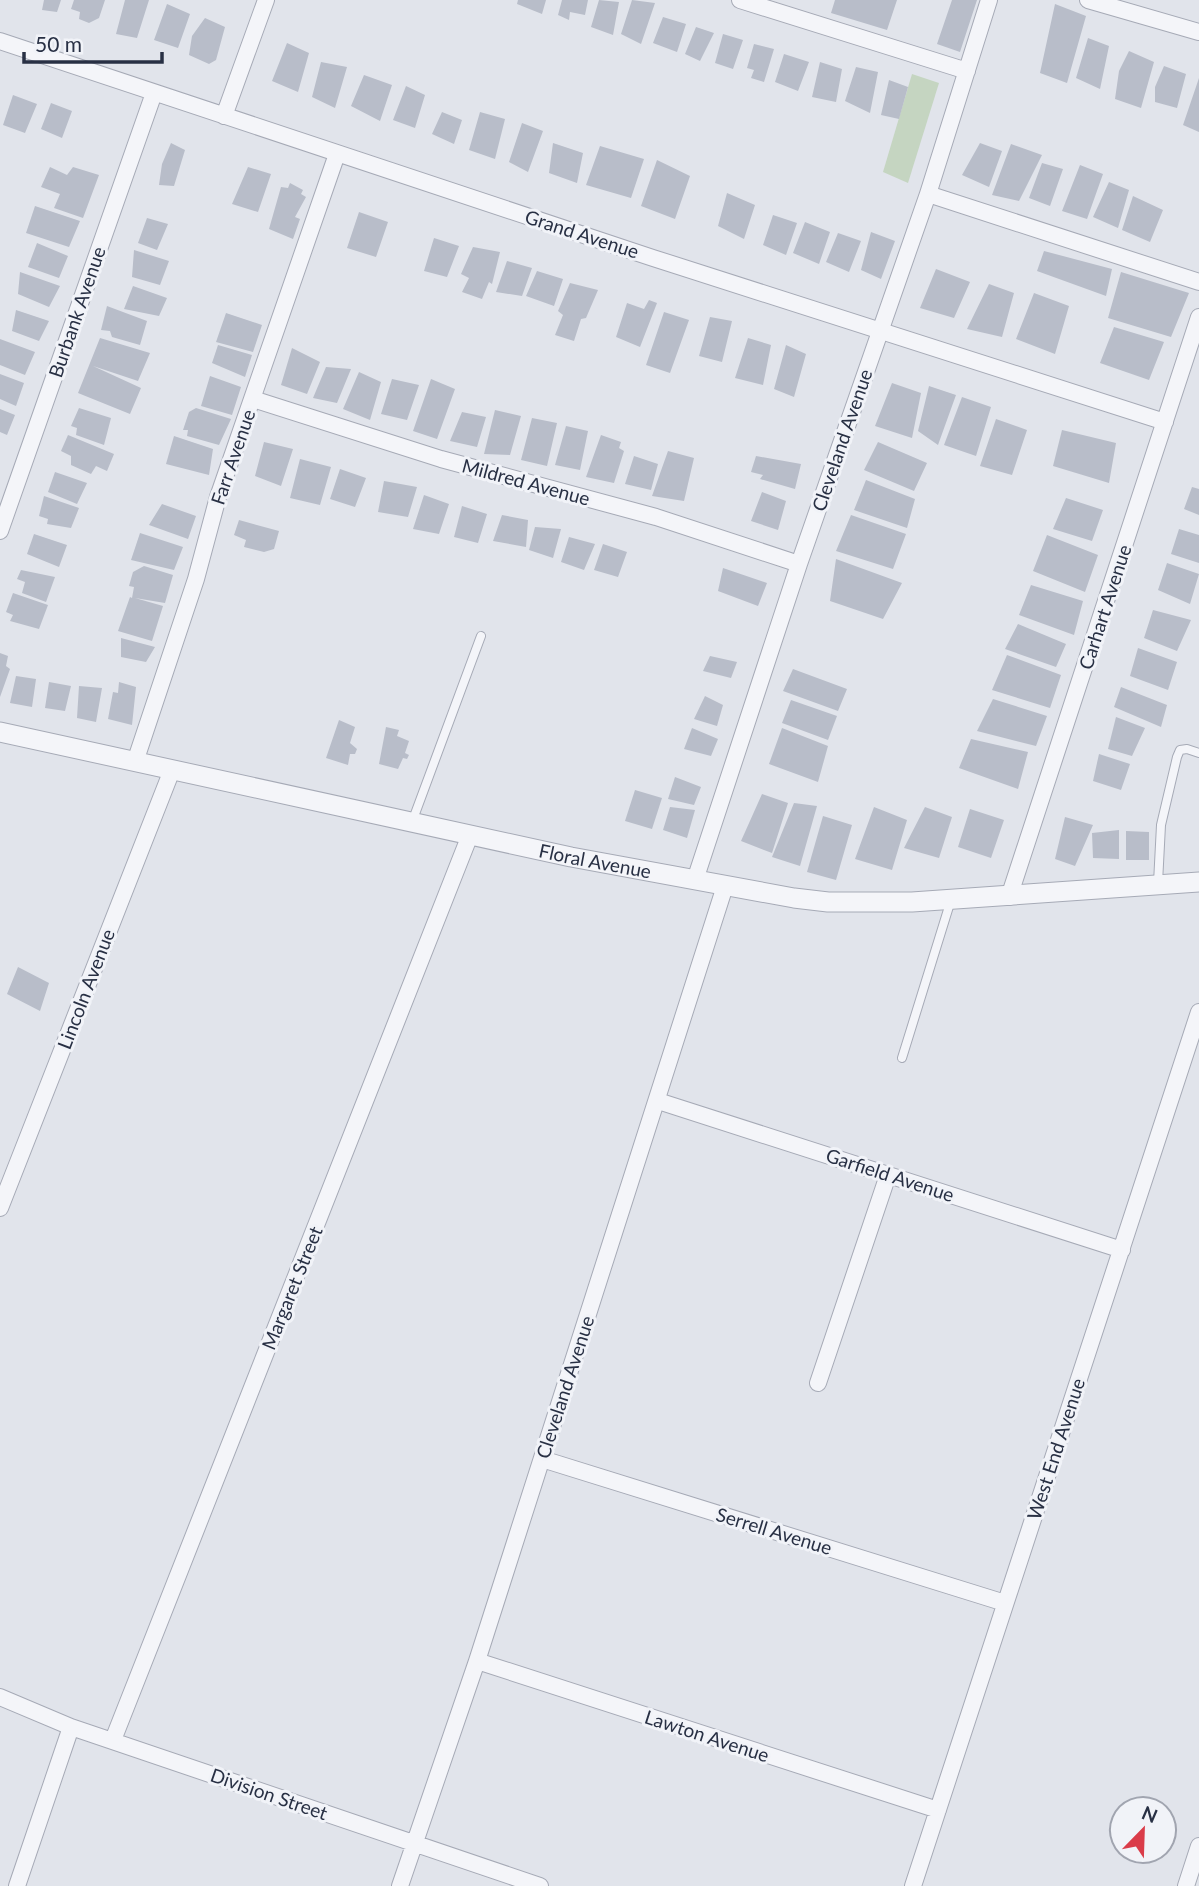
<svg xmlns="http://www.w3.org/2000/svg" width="1199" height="1886" viewBox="0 0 1199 1886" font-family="Lato,sans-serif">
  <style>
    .green { fill: #c5d5c1 }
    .building { fill: #b8bdc9 }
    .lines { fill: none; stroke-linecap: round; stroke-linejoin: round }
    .service-casing { stroke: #a6aab6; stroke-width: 10 }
    .minor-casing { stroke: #a6aab6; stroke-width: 18 }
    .tertiary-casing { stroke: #a6aab6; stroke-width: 21 }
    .service { stroke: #f4f5f9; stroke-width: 8 }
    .minor { stroke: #f4f5f9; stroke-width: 16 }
    .tertiary { stroke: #f4f5f9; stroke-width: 19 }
    .labels { text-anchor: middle; stroke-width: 6; stroke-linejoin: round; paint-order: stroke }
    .street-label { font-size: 19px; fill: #283044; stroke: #f1f3f8 }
  </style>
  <rect width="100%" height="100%" fill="#e1e4eb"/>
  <path class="green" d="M912 74 939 83 908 183 883 172Z"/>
  <path class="building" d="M44 0H61L57 12 42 10Z
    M74 0H105L99 18 89 23 79 19 80 12 71 9Z
    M125 0H149L137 38 116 34Z
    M518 0H546L542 14 517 4Z
    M562 0H588L585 15 570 12 569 20 558 15Z
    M599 0 619 2 613 35 591 27Z
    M632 0 655 3 641 44 621 34Z
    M835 0H897L887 30 831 13Z
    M952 0H977L960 52 937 44Z
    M167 4 190 14 178 48 154 40Z
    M1055 4 1086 16 1067 83 1040 73Z
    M663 17 686 24 677 52 653 43Z
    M205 18 225 27 216 60 209 64 189 55 192 36Z
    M696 27 714 33 700 61 685 54Z
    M723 34 743 40 733 69 715 63Z
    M1088 38 1109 46 1100 89 1076 78Z
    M287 43 309 53 298 92 272 81Z
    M754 44 774 49 764 82 751 78 754 70 747 68Z
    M1129 51 1154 62 1141 108 1115 99 1119 71Z
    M784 54 809 62 798 91 775 82Z
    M321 62 347 67 335 108 312 97Z
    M820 62 842 69 836 102 812 97Z
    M1164 66 1186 74 1177 108 1155 102V87Z
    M856 67 878 72 870 113 845 101Z
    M364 75 392 85 380 121 351 106Z
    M1199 78V132L1183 125Z
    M889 80 908 87 899 119 881 115Z
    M406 86 425 95 415 128 393 120Z
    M13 95 37 104 25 133 3 125Z
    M51 103 72 111 62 138 41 129Z
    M442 112 462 120 454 144 432 134Z
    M480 112 505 119 495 159 469 150Z
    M522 123 543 131 528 172 509 162Z
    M171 143 185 150 174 186 159 185 162 164Z
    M553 143 583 153 577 183 549 173Z
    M980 143 1002 151 989 187 962 175Z
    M1011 144 1042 155 1019 201 992 195Z
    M600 146 644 159 631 198 586 185Z
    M657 160 690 176 675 219 641 206Z
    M1042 163 1063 169 1050 206 1029 198Z
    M1080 165 1103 174 1087 219 1062 211Z
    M50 167 67 175 73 167 99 175 83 218 54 208 60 194 41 187Z
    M248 167 271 174 258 212 232 204Z
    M1109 182 1129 190 1118 228 1093 217Z
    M290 183 303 190 301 194 306 197 295 217 300 219 293 239 269 229 281 187 288 188Z
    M727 193 755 205 744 239 718 226Z
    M1133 196 1163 210 1150 242 1122 230Z
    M35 206 80 221 69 247 26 233Z
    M359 212 388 222 376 257 347 248Z
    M773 215 797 223 786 255 763 245Z
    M147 218 168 224 157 250 138 243Z
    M805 222 830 232 819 264 793 253Z
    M871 232 895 241 881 279 861 270Z
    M838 233 861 241 849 272 826 262Z
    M434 238 459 246 447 277 424 271Z
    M37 243 68 256 59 278 28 267Z
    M473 247 500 252 492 284 489 282 482 299 462 292 469 278 461 274Z
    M134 250 169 261 160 285 132 277Z
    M1044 251 1112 269 1106 296 1037 271Z
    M507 261 532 268 522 296 496 292Z
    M936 269 970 282 954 318 920 308Z
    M537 271 563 279 554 306 526 296Z
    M20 272 60 286 49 307 18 294Z
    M1121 272 1189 293 1171 337 1108 318Z
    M570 283 598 290 586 318 581 319 574 341 555 335 563 315 558 311Z
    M989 284 1014 293 1002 337 967 329Z
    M133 286 167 298 159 316 124 309Z
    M1034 293 1069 306 1055 354 1016 339Z
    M649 300 657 303 640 347 616 337 627 303 644 309Z
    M107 306 147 321 140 345 112 337 110 331 101 330Z
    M16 310 49 321 39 341 12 331Z
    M664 312 689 320 670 373 646 365Z
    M226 313 262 325 253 352 216 342Z
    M710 317 732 321 722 362 699 356Z
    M1114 327 1164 342 1149 380 1100 363Z
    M100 338 150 353 138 381 93 366 141 388 130 414 78 393Z
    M748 338 771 345 763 385 735 378Z
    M0 339 35 352 25 375 0 365Z
    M218 345 252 355 245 377 212 363Z
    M786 345 806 354 794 397 774 389Z
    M292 348 320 362 307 394 281 385Z
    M326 367 351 369 337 403 313 398Z
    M359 372 381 382 370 420 343 409Z
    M0 374 24 383 16 406 0 399Z
    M210 376 241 387 232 415 201 406Z
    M392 379 419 385 407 420 381 414Z
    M431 379 455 389 437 439 413 431Z
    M892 383 921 393 912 438 875 426Z
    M929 386 956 395 938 445 918 431Z
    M962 397 991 407 976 456 944 445Z
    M79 408 111 418 104 445 76 435 77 428 71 426Z
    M196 408 231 419 219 445 187 436 188 430H183L189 412Z
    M0 409 15 415 7 435 0 432Z
    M495 410 521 416 510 455 484 454Z
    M462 412 486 417 477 447 450 441Z
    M532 418 557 423 547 466 521 460Z
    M996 419 1027 430 1012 475 980 466Z
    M566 426 588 431 580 470 555 465Z
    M1062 430 1116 443 1109 483 1053 466Z
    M68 435 114 454 107 471 96 466 91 474 71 465V456L61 451Z
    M601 435 621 442 619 448 624 451 614 483 586 477Z
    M174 436 213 449 209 475 166 464Z
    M264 442 293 449 281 486 255 476Z
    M878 442 927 463 914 491 864 470Z
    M668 451 694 458 684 501 652 496Z
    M634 456 658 464 651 490 625 484Z
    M756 456 801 464 795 489 760 479 763 475 751 472Z
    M300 459 331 467 320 505 290 498Z
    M340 469 366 478 355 507 330 499Z
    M55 472 87 483 77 504 48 492Z
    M866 480 915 499 907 528 854 510Z
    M384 481 417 487 408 517 378 512Z
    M1192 487 1199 489V515L1184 509Z
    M762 492 786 501 778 530 751 521Z
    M424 495 449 504 439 534 413 529Z
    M44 496 79 508 71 528 47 524 48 519 39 516Z
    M1066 498 1103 510 1092 541 1053 529Z
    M162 504 196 516 188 539 149 525Z
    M462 506 487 514 478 543 454 537Z
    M502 515 528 520 526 547 493 541Z
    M851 515 906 534 893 569 836 551Z
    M239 520 279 531 274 549 264 552 244 547 246 540 234 535Z
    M535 527 561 529 553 558 529 550Z
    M1179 529 1199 535V563L1171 554Z
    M140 533 183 547 174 570 131 560Z
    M34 534 67 545 59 567 27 554Z
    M1047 535 1098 555 1085 592 1033 571Z
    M569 537 595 544 584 570 561 562Z
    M603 544 627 552 618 577 594 570Z
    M836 559 902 583 883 619 830 601Z
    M1167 563 1199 574 1190 604 1158 590Z
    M144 566 173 575 165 603 135 598 163 606 152 641 118 631 130 597 132 598 134 587 129 586 133 572Z
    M723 568 767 583 758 606 718 591Z
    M21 570 55 577 46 602 22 593 25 582 17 579Z
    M1031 585 1083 601 1074 635 1019 615Z
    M13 593 48 605 39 629 10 621 13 615 6 612Z
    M1153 610 1191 620 1177 651 1144 638Z
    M1018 624 1066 644 1056 667 1005 649Z
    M121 638 155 647 146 662 121 657Z
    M1138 648 1177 662 1168 690 1130 676Z
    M0 653 8 656 6 666 10 669 0 697Z
    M1007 655 1061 675 1050 708 992 690Z
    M710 656 737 662 731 678 703 671Z
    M793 669 847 689 838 711 783 691Z
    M16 676 36 679 32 707 10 703Z
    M49 682 71 686 65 711 45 708Z
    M119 682 136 687 132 725 108 719 113 692 118 693Z
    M79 686 102 688 96 722 77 718Z
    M1121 687 1167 705 1161 727 1114 707Z
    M705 696 723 705 717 726 694 719Z
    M993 699 1047 716 1036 746 977 731Z
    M791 700 837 716 828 740 782 723Z
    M1116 717 1145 728 1132 756 1108 749Z
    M339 720 355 727 350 743 357 749 355 754H350L348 765 326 758Z
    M386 727 399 730 397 736 409 741 405 753 409 755 407 759 403 758 398 769 379 764Z
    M692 728 718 739 711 756 684 749Z
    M782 728 828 746 818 782 769 764Z
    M971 739 1028 752 1018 789 959 768Z
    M1099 754 1130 764 1121 790 1093 781Z
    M675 777 701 787 694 805 668 799Z
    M635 790 662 798 652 829 625 821Z
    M762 794 788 803 772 853 741 841Z
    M794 803 817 806 800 866 772 857Z
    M670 807 695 810 687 838 663 830Z
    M874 807 907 820 892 870 855 859Z
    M925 807 952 817 939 858 904 848Z
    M970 809 1004 820 991 858 958 847Z
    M823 816 852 825 836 880 807 872Z
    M1065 817 1093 825 1075 866 1055 859Z
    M1119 830V859L1093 858 1092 833Z
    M1126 831 1149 832V860H1126Z
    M18 967 49 983 40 1011 7 994Z"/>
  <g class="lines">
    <defs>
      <path id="service" d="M412 822 481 636
        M1158 883 1161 825 1177 757 1180 750 1187 749 1199 753
        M902 1058 951 900"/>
      <path id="minor" d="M740 0 967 71
        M1088 0 1199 32
        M0 41 653 258 1165 422
        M224 116 266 0
        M928 194 1199 282
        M253 399 441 459 656 517 799 564
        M0 531 154 93
        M135 762 196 579 218 497 337 154
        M695 880 799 564 928 194 989 0
        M1009 897 1199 317
        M658 1101 1122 1250
        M0 1208 172 770
        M818 1383 888 1175
        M542 1459 1005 1603
        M477 1661 938 1810
        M0 1697 71 1727 540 1886
        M113 1740 470 835
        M17 1886 71 1727
        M400 1886 477 1661 725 886
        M913 1886 1199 1012
        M1186 1886 1199 1846"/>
      <g id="tertiary">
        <path id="s1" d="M0 732 571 857 794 898 828 902H912L1199 882"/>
      </g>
    </defs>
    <use href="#service" class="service-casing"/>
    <use href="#minor" class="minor-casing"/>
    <use href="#tertiary" class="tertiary-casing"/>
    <use href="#service" class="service"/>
    <use href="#minor" class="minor"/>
    <use href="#tertiary" class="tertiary"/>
  </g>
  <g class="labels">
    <g class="street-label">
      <text transform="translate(582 234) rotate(18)" y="7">Grand Avenue</text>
      <text transform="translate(77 312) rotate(-71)" y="7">Burbank Avenue</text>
      <text transform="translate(842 440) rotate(-71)" y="7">Cleveland Avenue</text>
      <text transform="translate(233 457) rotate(-71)" y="7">Farr Avenue</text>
      <text transform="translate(526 482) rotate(15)" y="7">Mildred Avenue</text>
      <text transform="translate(1105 607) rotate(-72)" y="7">Carhart Avenue</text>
      <text dy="7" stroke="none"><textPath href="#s1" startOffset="609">Floral Avenue</textPath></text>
      <text transform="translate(86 989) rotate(-69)" y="7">Lincoln Avenue</text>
      <text transform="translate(890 1175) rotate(18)" y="7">Garfield Avenue</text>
      <text transform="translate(292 1288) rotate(-68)" y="7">Margaret Street</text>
      <text transform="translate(565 1387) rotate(-72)" y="7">Cleveland Avenue</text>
      <text transform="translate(1056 1449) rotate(-72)" y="7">West End Avenue</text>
      <text transform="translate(774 1531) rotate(17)" y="7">Serrell Avenue</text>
      <text transform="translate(707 1736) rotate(18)" y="7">Lawton Avenue</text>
      <text transform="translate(269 1794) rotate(19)" y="7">Division Street</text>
    </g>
  </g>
  <g transform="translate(1143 1830) rotate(23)"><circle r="33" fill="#f1f3f8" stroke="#a1a5b0" stroke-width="2"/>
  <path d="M0-5L12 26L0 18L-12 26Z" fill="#da3c49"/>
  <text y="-10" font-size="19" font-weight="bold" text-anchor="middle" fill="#283044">N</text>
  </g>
  <path d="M24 52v10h138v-10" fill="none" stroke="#283044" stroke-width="3.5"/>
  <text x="35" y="52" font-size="21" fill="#283044" stroke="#f1f3f8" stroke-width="5" paint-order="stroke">50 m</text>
</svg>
